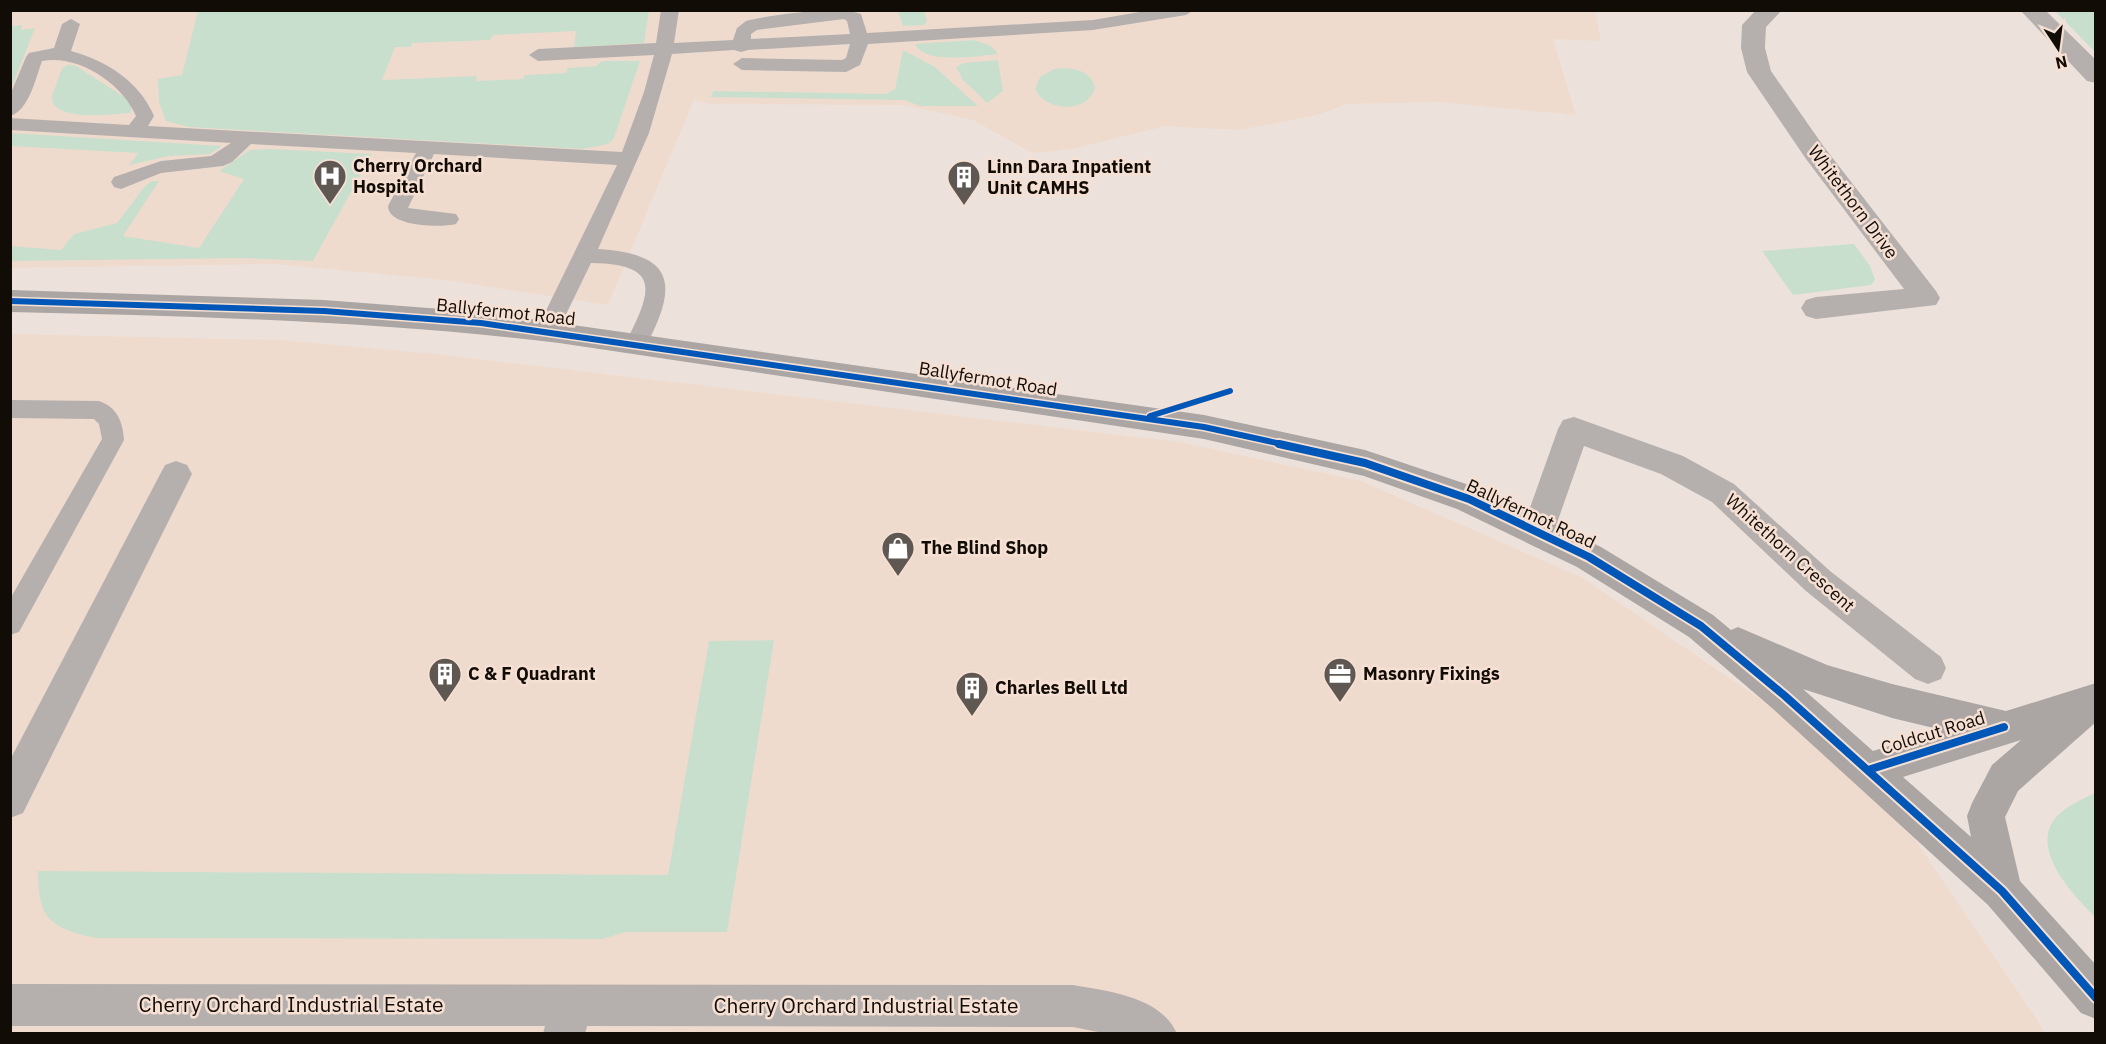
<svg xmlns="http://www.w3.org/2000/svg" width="2106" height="1044" viewBox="0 0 2106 1044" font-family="'IBM Plex Sans',sans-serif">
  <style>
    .built { fill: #efdbce }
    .green { fill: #c9dfcd }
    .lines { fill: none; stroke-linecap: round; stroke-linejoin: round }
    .lane { fill: #b5b0ae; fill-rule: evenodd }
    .street { fill: #b5b0ae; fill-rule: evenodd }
    .secondary { fill: #aba6a4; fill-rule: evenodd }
    .cycleway-far1-casing { stroke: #f5e0d3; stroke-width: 9 }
    .cycleway-casing { stroke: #f5e0d3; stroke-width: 12 }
    .cycleway-far1 { stroke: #0057b8; stroke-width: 6 }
    .cycleway { stroke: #0057b8; stroke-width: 8 }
    .labels { text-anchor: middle; stroke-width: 5; stroke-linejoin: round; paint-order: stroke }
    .poi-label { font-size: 18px; font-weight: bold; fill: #120c07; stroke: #f5e0d3; text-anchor: start }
    .street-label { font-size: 18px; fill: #120c07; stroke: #f5e0d3 }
    .near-street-label { font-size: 21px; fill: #120c07; stroke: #f5e0d3 }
  </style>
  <rect width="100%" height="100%" fill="#ede2db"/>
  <path class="built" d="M1595 10 1601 41 1553 39 1576 115 1437 102 1347 104 1317 115 1240 130 1166 126 1073 149 1032 153 973 120 903 105 710 104 694 100 608 305 445 280 274 264 11 268 10 11Z
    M11 334 281 340 436 354 1179 442 1361 481 1583 578 1782 714 1906 826 2046 1033 11 1034Z"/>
  <path class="green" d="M198 11V10L649 11 644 43 574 47 576 31 493 35 490 40 412 43 411 47H395L382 80 477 76 476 81 523 79 525 75 566 73 568 68 596 66 602 61H640L614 138 608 144 582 149 189 127 166 121 159 102 158 79 182 75Z
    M898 11H924L927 22 924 25 903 26Z
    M2055 11H2095V52Z
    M22 25 21 30 35 28 11 89V26Z
    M974 40 991 46 998 54C978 56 925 65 915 44Z
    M903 50 935 67 978 106H920L905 100 711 97 713 91 886 94 895 89Z
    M998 60 1003 91 987 103 963 80 956 67 964 63Z
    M68 65 76 66 126 98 132 103 131 113C110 114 61 122 52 101V96L62 68Z
    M1064 68C1078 69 1091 72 1095 87 1089 114 1045 112 1035 89L1040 77 1054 69Z
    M11 133 222 146 210 154 169 156 129 165 138 153 11 146Z
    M271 149 372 154 313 261 242 258 11 261V246L61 250 74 234 117 223 144 187 152 181H159L123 236 199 248 244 179 219 171 250 150Z
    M1854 244 1870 266 1875 280 1871 285 1793 295 1762 251Z
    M774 640 727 932H625L603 939 96 938C50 928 38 919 38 871L668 875 709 641Z
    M2095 793V917C2075 897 2032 853 2053 821 2063 807 2081 800 2095 793Z"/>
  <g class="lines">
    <path class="lane" d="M661 10H679L674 43 733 40 737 28 746 21C769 15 841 5 861 14L867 33 1093 20 1151 10H1194L1186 15 1093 30 868 44 860 65 846 72 742 70 733 64 742 58 842 60 846 58 850 44 748 50 741 52 734 50 672 54 649 133 598 249C679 254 677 288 644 350L636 352 628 350 625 344C650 294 665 264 591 263L556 335 548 337 540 335 537 329 617 165 434 154 408 208 456 214 459 219 456 224C441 228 388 227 388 206L416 153 251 144 232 162 223 166 161 173 121 189 114 187 111 182 114 177 161 161 211 156 231 143 10 130V118L129 125 136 116C122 83 78 54 42 61 36 77 29 111 10 116V95L26 57 29 53 54 48 62 24 71 19 80 24 71 51C107 61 139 81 154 116L148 126 622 152 644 92 654 55 538 61 529 55 538 49 656 43ZM844 19 847 21 850 34 751 39V34L757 30Z
      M10 400 99 401C117 407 123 422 124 440L19 632 10 635V599L102 439 99 424 94 419 10 418Z"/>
    <path class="street" d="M1756 10H1782L1766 27 1765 48 1771 71 1824 147 1936 291 1940 298 1936 305 1816 319 1806 316 1801 308 1806 300 1816 297 1904 289 1806 159 1747 72 1741 48 1742 25Z
      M2020 10H2045L2096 60V83L2087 81Z
      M1574 417 1683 456 1734 484 1830 571 1941 657 1946 668 1941 679 1928 684 1915 679 1806 591 1712 502 1661 474 1584 446 1551 540 1539 544 1527 540 1522 530 1558 429 1563 420Z
      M176 461 187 465 192 474 23 813 10 818V760L165 465Z
      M10 984 1073 985C1108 991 1162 997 1177 1034H1108L1073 1027 587 1026 585 1034H543L545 1026H10Z"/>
    <path class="secondary" d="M10 290 324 300 481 312 1204 415 1365 450 1481 489 1601 547 1713 615 1731 630 1738 627 1827 665 1892 684 2006 711 2096 683V722L2018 791 2005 817 2020 881 2096 965V1019L2081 1013 1988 905 1772 708 1689 637 1577 567 1457 509 1364 476 1204 439 559 343C376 321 194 316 10 312ZM1803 689 1892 718 1942 730 1873 751ZM2021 740 1992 765 1972 803 1967 816 1971 837 1903 777Z"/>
    <defs>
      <path id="cycleway-far1" d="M10 301 324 311 481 323 1204 427 1286 445
        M1150 416 1230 391"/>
      <path id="cycleway" d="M1279 444 1365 463 1469 499 1589 557 1701 626 1785 696 2002 891 2096 998
        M1868 770 2004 727"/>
    </defs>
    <use href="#cycleway-far1" class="cycleway-far1-casing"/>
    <use href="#cycleway" class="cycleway-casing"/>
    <use href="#cycleway-far1" class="cycleway-far1"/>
    <use href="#cycleway" class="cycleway"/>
  </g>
  <defs>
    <symbol id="hospital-pin" viewBox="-11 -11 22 30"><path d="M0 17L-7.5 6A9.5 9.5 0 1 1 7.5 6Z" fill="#5f5751" stroke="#f5e0d3"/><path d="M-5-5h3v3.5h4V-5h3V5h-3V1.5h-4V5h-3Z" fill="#fff"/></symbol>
    <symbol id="building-pin" viewBox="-11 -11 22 30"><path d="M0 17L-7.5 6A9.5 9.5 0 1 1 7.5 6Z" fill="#5f5751" stroke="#f5e0d3"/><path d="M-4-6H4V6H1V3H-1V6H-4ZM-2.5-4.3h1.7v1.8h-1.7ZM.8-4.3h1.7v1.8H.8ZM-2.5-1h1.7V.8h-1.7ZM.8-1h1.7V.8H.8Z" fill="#fff"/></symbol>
    <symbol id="shop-pin" viewBox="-11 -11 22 30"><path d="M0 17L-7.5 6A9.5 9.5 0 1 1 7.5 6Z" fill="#5f5751" stroke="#f5e0d3"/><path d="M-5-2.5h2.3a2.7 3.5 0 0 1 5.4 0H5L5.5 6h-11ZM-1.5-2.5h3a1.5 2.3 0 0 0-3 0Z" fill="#fff"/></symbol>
    <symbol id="office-pin" viewBox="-11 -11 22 30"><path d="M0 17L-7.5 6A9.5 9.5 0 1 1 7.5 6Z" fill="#5f5751" stroke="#f5e0d3"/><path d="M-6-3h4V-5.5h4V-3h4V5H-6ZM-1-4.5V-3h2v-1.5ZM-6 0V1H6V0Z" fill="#fff"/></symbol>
  </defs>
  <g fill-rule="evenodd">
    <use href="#hospital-pin" x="311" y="157" width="38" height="52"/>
    <use href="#building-pin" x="945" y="158" width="38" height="52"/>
    <use href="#shop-pin" x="879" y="529" width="38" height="52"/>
    <use href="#building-pin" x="426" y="655" width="38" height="52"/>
    <use href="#office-pin" x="1321" y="655" width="38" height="52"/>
    <use href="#building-pin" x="953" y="669" width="38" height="52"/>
  </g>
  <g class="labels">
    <g class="poi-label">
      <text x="353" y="172">Cherry Orchard<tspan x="353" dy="21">Hospital</tspan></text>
      <text x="987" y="173">Linn Dara Inpatient<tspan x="987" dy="21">Unit CAMHS</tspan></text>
      <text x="921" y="554">The Blind Shop</text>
      <text x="468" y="680">C &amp; F Quadrant</text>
      <text x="1363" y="680">Masonry Fixings</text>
      <text x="995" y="694">Charles Bell Ltd</text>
    </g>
    <g class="street-label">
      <text transform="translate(1853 202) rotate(53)" y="6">Whitethorn Drive</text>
      <text transform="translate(506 312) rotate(6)" y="6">Ballyfermot Road</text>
      <text transform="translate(988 379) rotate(9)" y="6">Ballyfermot Road</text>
      <text transform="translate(1531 514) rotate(25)" y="6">Ballyfermot Road</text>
      <text transform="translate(1790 553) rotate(42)" y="6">Whitethorn Crescent</text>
      <text transform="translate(1933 733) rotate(-17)" y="6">Coldcut Road</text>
    </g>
    <g class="near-street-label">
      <text x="291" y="1012">Cherry Orchard Industrial Estate</text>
      <text x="866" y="1013">Cherry Orchard Industrial Estate</text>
    </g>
  </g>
  <rect width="2106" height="1044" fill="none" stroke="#120c07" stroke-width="24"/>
  <g transform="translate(2058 48) rotate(167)" stroke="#f5e0d3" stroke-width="4.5" paint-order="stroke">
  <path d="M0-4.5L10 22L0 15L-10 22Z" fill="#120c07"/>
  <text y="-9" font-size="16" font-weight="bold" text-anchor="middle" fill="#120c07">N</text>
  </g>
</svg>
